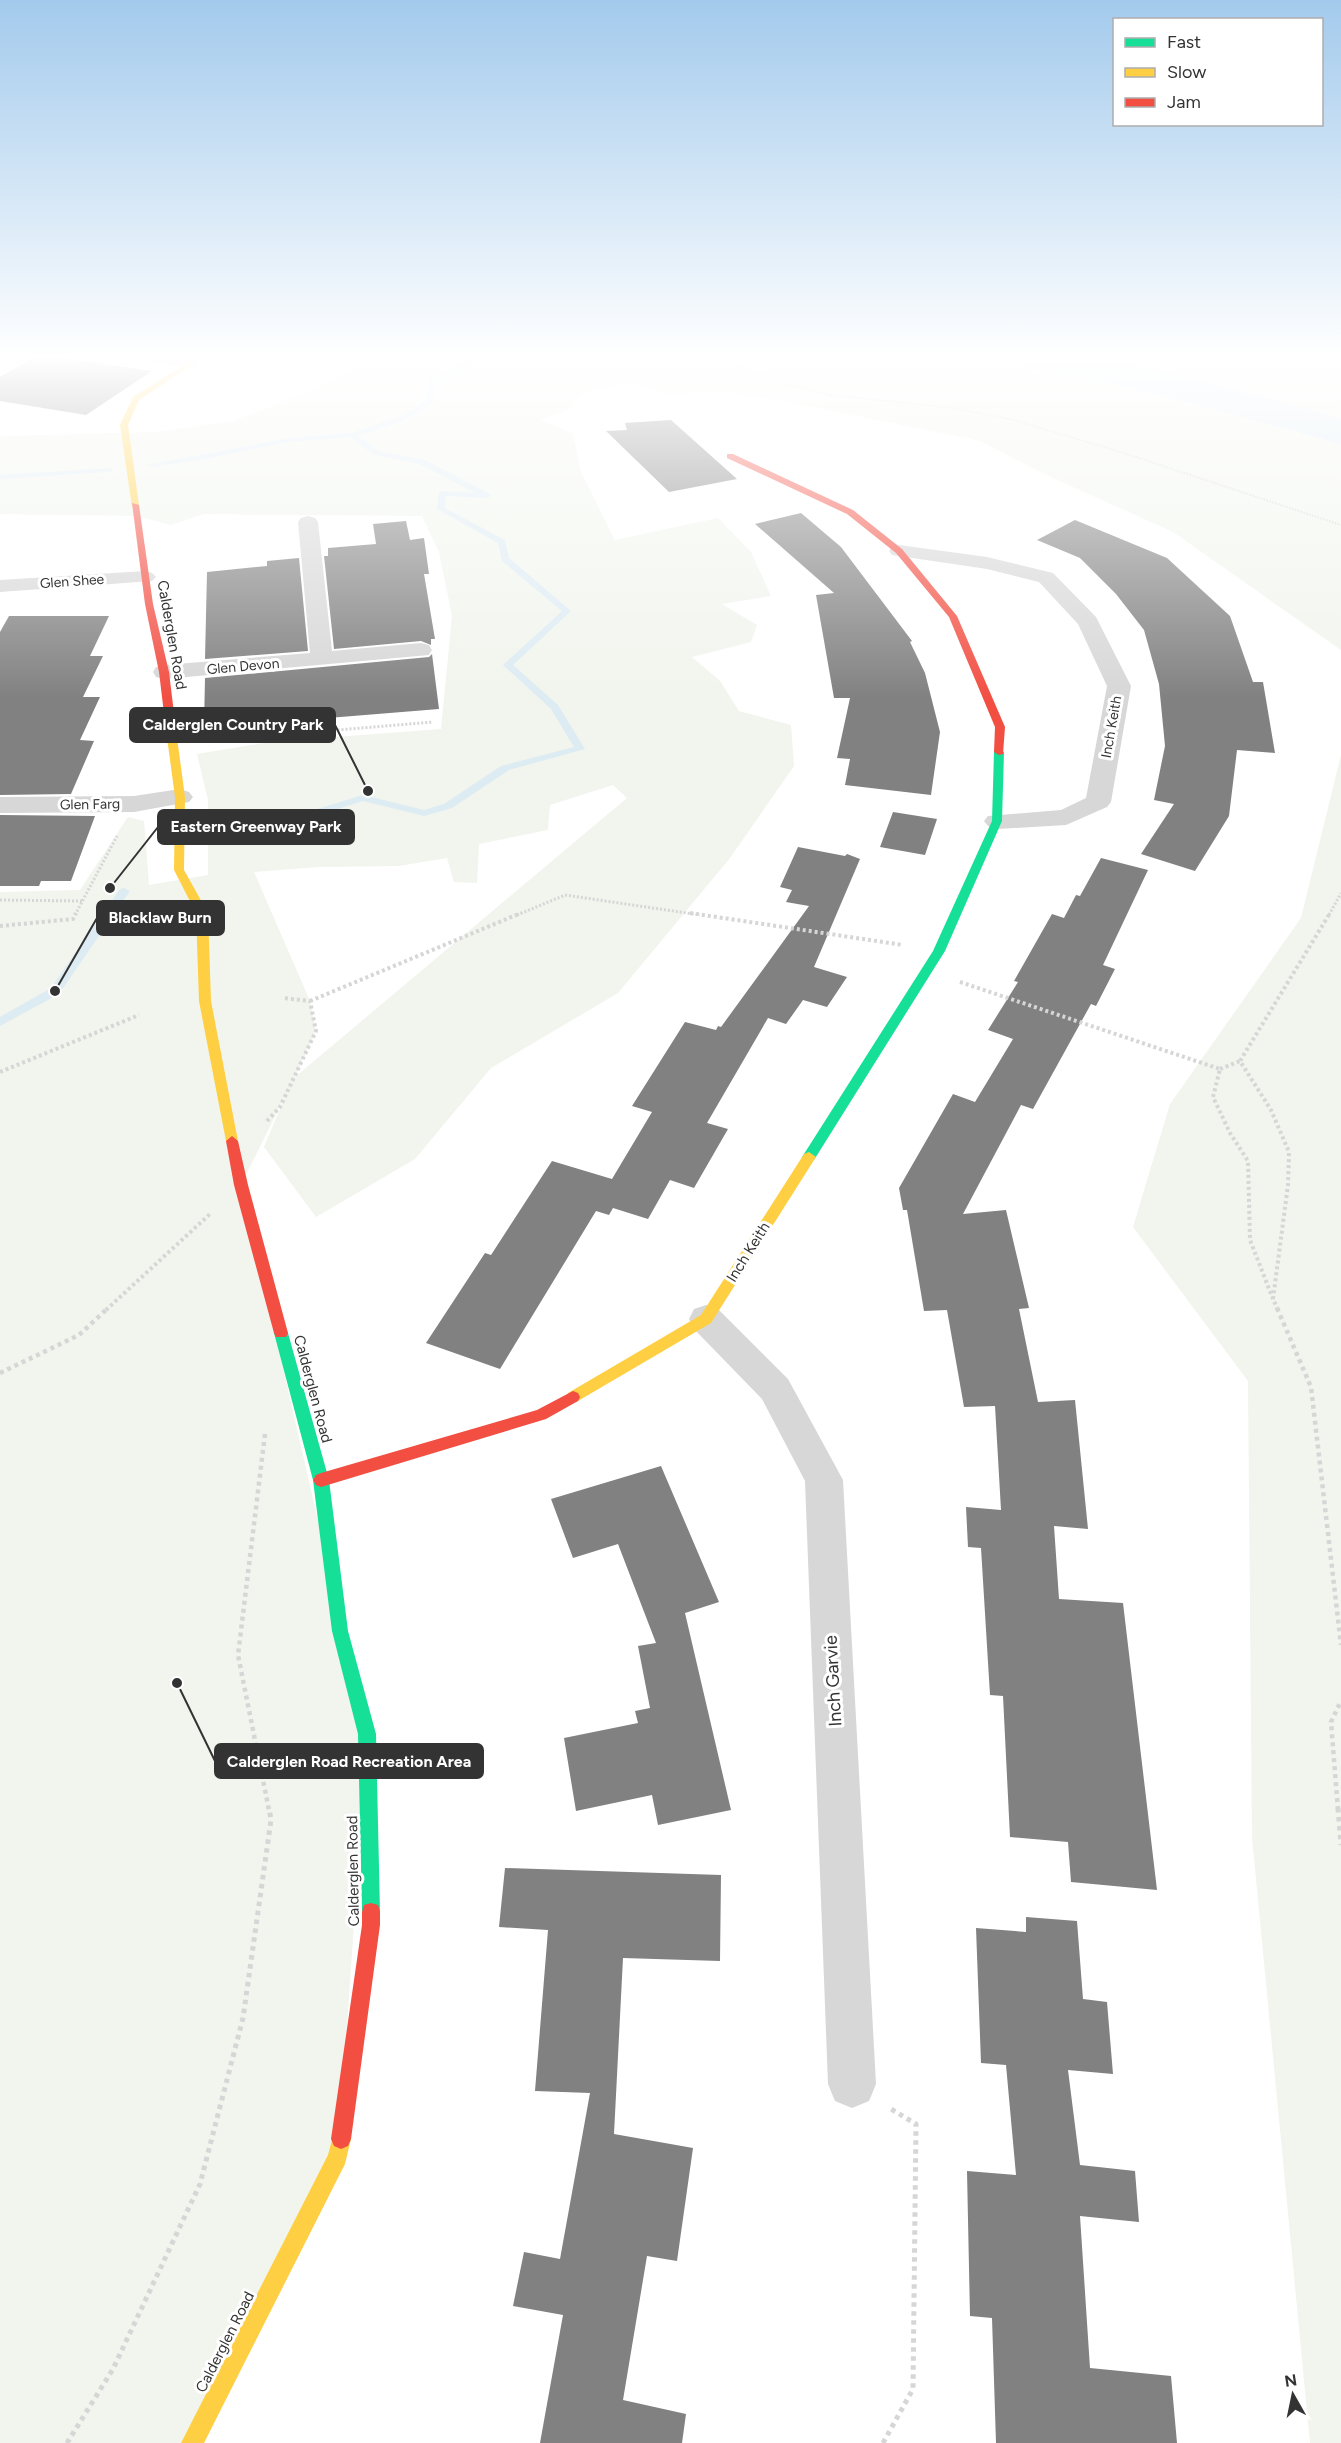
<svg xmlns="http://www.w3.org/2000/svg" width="1341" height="2443" viewBox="0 0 1341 2443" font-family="Figtree,sans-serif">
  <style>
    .green { fill: #f1f5ed; fill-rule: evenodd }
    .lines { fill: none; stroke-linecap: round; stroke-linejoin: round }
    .stream { fill: #ddebf3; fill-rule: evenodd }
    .river { fill: #ddebf3; fill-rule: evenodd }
    .building { fill: #818181 }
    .path-far4 { stroke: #d6d6d6; stroke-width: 2; stroke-dasharray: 1.5 1.5; stroke-linecap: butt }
    .path-far3 { stroke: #d6d6d6; stroke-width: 3; stroke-dasharray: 2 2; stroke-linecap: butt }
    .path-far2 { stroke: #d6d6d6; stroke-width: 4; stroke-dasharray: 3 3; stroke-linecap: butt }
    .path-far1 { stroke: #d6d6d6; stroke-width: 4.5; stroke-dasharray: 4 4; stroke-linecap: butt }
    .path { stroke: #d6d6d6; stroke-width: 5; stroke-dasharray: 4.5 4.5; stroke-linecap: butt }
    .street { fill: #d7d7d7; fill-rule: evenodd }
    .fast { fill: #16e098; fill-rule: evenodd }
    .slow { fill: #ffcf43; fill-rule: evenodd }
    .jam { fill: #f24e42; fill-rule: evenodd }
    .labels { text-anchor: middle; stroke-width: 6; stroke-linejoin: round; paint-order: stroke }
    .far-street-label { font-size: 14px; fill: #333; stroke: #fff }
    .street-label { font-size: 15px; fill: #333; stroke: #fff }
    .near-street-label { font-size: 18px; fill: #333; stroke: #fff }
    .leader { fill: none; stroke: #333; stroke-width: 2 }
    .callout-dot { fill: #333; stroke: #fff; stroke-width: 2 }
    .callout { fill: #333; stroke: #333; stroke-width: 2 }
    .callout-label { font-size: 16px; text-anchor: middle; font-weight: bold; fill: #fff }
  </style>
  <rect width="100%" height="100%" fill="#fff"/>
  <path class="green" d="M372 357H1341V650L1173 532 1042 473 980 441 768 398 718 391 667 395 633 382 581 393 568 410 541 420 573 433 581 472 615 540 718 518 751 552 771 596 722 604 757 625 751 642 692 657 720 681 739 711 791 725 794 766 730 858 618 993 491 1068 415 1159 316 1217 264 1147 286 1094 241 1185 367 1734 338 2157 192 2443H0V892L80 890 128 817 144 821 149 885 208 875V800L197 754 270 742 441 729 452 616 439 552 422 516 204 514 171 525 137 516 0 514V436L153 432 230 422 320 388ZM613 785 627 798 295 1077 316 1031 310 1001 254 872 318 867 399 866 447 858 454 882 477 883 479 844 548 830 550 805Z
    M1341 755V2443H1310L1252 1837 1248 1381 1133 1227 1170 1104 1301 918Z"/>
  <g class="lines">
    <path class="stream" d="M474 357H481L475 363 435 383 432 404 401 422 358 436 379 451 425 460 490 494 491 496 487 498 446 496 445 508 505 540 509 558 571 611 513 665 558 705 585 749 509 770 452 808 424 816 363 801 297 822 252 830V826L291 817 363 795 424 810 444 804 501 766 574 747 551 709 503 665 562 611 502 561 498 543 437 509 439 491 475 493 420 464 374 455 350 437 289 442 206 459 151 467 147 465 289 438 351 433 395 418 426 401 429 380Z
      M112 468V472H109L0 479V475Z
      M124 888 130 891 59 994 0 1026V1017L51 988 120 889Z"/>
    <path class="river" d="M1012 357H1097L1202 381 1341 418V444L1148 392 1018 366Z"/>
  </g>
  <path class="building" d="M35 357H56L152 371 86 415 0 401V377Z
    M671 420 737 479 669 492 606 431 627 430 625 423Z
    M801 513 841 547 912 641 910 642 925 673 940 732 931 795 845 785 850 759 837 758 850 698H834L816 595 834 593 755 524Z
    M1075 520 1167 558 1230 616 1253 682H1263L1275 753 1237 750 1229 816 1195 871 1141 854 1174 804 1154 800 1165 746 1159 684 1144 630 1116 594 1080 558 1037 540Z
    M406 521 410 540 424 538 429 574H424L435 639H431V645L421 641 334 649 324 556H328V548L376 544 373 524Z
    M299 558 308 651 205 659 207 572 267 566V561Z
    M9 616H109L90 656H103L83 697H100L80 740 94 741 71 794 0 795V632Z
    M432 654 439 709 241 725V722L204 725 205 678 429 657Z
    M893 812 937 819 925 855 880 847Z
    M0 815 95 816 71 881H41L39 886H0Z
    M798 847 845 856 847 854 860 859 814 967 847 977 827 1007 803 1000 786 1024 768 1018 707 1123 728 1129 694 1188 670 1180 648 1219 613 1208 609 1215 596 1211 500 1369 426 1343 485 1253 491 1255 552 1161 612 1179 652 1112 632 1106 685 1022 716 1030 718 1026 721 1027 809 906 786 902 792 890 780 887Z
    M1101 858 1148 870 1103 965 1115 969 1096 1006 1091 1004 1033 1109 1021 1105 963 1214 1006 1210 1029 1308 1019 1309 1038 1402 1075 1400 1088 1529 1054 1526 1059 1599 1123 1603 1157 1890 1071 1882 1068 1842 1010 1837 1003 1696 990 1695 981 1548 968 1547 966 1507 1001 1510 995 1406 964 1407 947 1310 924 1311 907 1210H903L899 1188 953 1094 975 1102 1013 1039 988 1030 1018 982 1014 981 1052 914 1064 918 1076 895 1080 896Z
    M661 1466 719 1602 685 1613 731 1810 658 1825 652 1795 576 1811 564 1738 638 1723 635 1711 650 1708 638 1646 656 1643 618 1544 573 1558 551 1499Z
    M505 1868 721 1875 720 1961 623 1958 614 2134 693 2148 677 2261 647 2256 623 2400 686 2414 682 2443H540L563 2315 513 2306 524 2252 560 2259 590 2093 535 2091 548 1930 499 1927Z
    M1026 1917 1077 1921 1083 1999 1107 2002 1113 2074 1068 2070 1080 2165 1135 2171 1139 2222 1080 2216 1090 2368 1171 2376 1177 2443H996L992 2318 970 2316 967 2171 1016 2175 1006 2065 981 2063 976 1928 1026 1932Z"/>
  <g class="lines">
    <path class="path-far4" d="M721 357 728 363 776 381 830 395 952 408 1014 420 1127 454 1341 525"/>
    <path class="path-far3" d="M206 741 433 722
      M0 900 82 901
      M75 915 117 836
      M517 915 565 895 700 915
      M1329 915 1341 893"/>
    <path class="path-far2" d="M690 913 903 945
      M0 926 73 919 76 913
      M960 982 1220 1069 1213 1097 1230 1133 1248 1161 1250 1240 1273 1299
      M310 1001 521 913
      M1220 1069 1240 1061
      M0 1072 139 1015
      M267 1121 280 1107 316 1031 310 1001 283 998
      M106 1310 210 1214
      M1278 1310 1273 1299 1288 1185 1289 1152 1271 1110 1240 1061 1330 913"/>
    <path class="path-far1" d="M1277 1308 1311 1387 1341 1645
      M0 1373 79 1335 108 1308
      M265 1434 238 1655 269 1810
      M1338 1810 1331 1722 1341 1701"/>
    <path class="path" d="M1338 1808 1341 1845
      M67 2443 113 2369 200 2184 243 2018 271 1820 269 1808
      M883 2443 913 2389 916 2124 891 2109"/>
    <path class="street" d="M145 357H183L196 359 199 363 196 367 190 368 147 361Z
      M308 516 315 518 318 522 332 651 421 643 429 645 432 650 429 655 164 679 156 677 153 672 156 667 164 665 310 653 298 522 301 518Z
      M899 545 987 557 1053 573 1096 617 1131 686 1111 802 1107 807 1066 825 997 829 988 826 984 821 988 816 1061 810 1086 798 1107 686 1078 624 1039 582 987 569 892 555 889 551 892 547Z
      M145 571 152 573 156 577 152 581 0 592V580Z
      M180 789 189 792 193 797 189 802 134 812 0 813V797L134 796Z
      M706 1305 718 1309 788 1379 843 1480 876 2084 869 2101 852 2108 835 2101 828 2084 805 1481 762 1399 694 1329 689 1319 694 1309Z"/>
    <path class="fast" d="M999 749 1004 752 1002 821 945 951 814 1160H804L802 1157 804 1154 933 951 992 821 994 752Z
      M281 1327 286 1329 288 1333 329 1480 348 1631 376 1734 380 1912 378 1919 371 1921 364 1919 362 1912 358 1734 332 1631 313 1480 274 1333 276 1329Z"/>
    <path class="slow" d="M197 357H204L139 400 128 425 139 505 132 507 120 425 133 397Z
      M171 727 176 730 185 797 184 870 208 913 211 1001 238 1141 232 1146 226 1141 199 1001 196 913 174 870 175 797 166 730Z
      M809 1152 816 1157 711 1323 578 1401 573 1403 568 1401 566 1397 568 1393 701 1315 804 1154Z
      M341 2129 348 2132 351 2139 345 2164 204 2443H181L328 2155 334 2132Z"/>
    <path class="jam" d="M727 454H733L853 510 902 549 957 616 1005 727 1003 754 999 755 994 752 995 727 949 617 896 553 847 514 727 458Z
      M132 503 139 505 153 604 169 672 176 730 171 733 166 730 159 672 145 604Z
      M232 1136 238 1141 248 1185 288 1333 286 1337H276L274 1333 234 1185 226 1141Z
      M573 1391 578 1393 580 1397 578 1401 546 1419 321 1487 316 1485 313 1480 316 1475 321 1473 537 1410Z
      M371 1903 378 1905 380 1912V1925L351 2139 348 2146 341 2149 334 2146 331 2139 362 1925V1912L364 1905Z"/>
  </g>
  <linearGradient id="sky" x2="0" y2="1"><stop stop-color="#a3caec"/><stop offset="0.51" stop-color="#fff"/><stop offset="1" stop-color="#fff" stop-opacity="0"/></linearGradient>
  <rect width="1341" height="699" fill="url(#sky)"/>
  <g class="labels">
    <g class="far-street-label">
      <text transform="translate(72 581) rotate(-4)" y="5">Glen Shee</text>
      <text transform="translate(243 666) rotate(-5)" y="5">Glen Devon</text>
      <text transform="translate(1111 727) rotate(-80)" y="5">Inch Keith</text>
      <text transform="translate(90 804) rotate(-1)" y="5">Glen Farg</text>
    </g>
    <g class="street-label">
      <text transform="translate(172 635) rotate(80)" y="5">Calderglen Road</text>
      <text transform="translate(748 1252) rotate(-58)" y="5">Inch Keith</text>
      <text transform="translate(313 1389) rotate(75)" y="5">Calderglen Road</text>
      <text transform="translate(353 1871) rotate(-91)" y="5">Calderglen Road</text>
      <text transform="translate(225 2342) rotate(-63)" y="5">Calderglen Road</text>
    </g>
    <g class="near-street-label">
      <text transform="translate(833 1681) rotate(-93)" y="6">Inch Garvie</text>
    </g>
  </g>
  <path class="leader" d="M368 791L335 725M110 888L158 827M55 991L97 918M177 1683L215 1761"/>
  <g class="callout-dot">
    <circle cx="368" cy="791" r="6"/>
    <circle cx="110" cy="888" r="6"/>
    <circle cx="55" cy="991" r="6"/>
    <circle cx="177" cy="1683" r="6"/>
  </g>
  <g class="callout">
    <rect x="130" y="708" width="205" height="34" rx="6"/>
    <rect x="158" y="810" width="196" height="34" rx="6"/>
    <rect x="97" y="901" width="127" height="34" rx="6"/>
    <rect x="215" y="1744" width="268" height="34" rx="6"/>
  </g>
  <g class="callout-label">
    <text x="233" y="730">Calderglen Country Park</text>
    <text x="256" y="832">Eastern Greenway Park</text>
    <text x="160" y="923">Blacklaw Burn</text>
    <text x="349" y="1767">Calderglen Road Recreation Area</text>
  </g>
  <rect x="1113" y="18" width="210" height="108" fill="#ffffff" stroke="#adadad" stroke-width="1.5"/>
  <rect x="1125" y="38" width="30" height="9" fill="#16e098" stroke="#adadad" stroke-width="1.5"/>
  <text x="1167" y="48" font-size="18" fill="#333333">Fast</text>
  <rect x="1125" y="68" width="30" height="9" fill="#ffcf43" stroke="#adadad" stroke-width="1.5"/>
  <text x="1167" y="78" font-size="18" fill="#333333">Slow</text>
  <rect x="1125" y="98" width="30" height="9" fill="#f24e42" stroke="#adadad" stroke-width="1.5"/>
  <text x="1167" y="108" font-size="18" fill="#333333">Jam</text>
  <g transform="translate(1293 2395) rotate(351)" stroke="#ffffff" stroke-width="4.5" paint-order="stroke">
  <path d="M0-4.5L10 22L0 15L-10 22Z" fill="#333333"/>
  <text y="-9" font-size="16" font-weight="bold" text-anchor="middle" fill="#333333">N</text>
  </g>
</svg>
